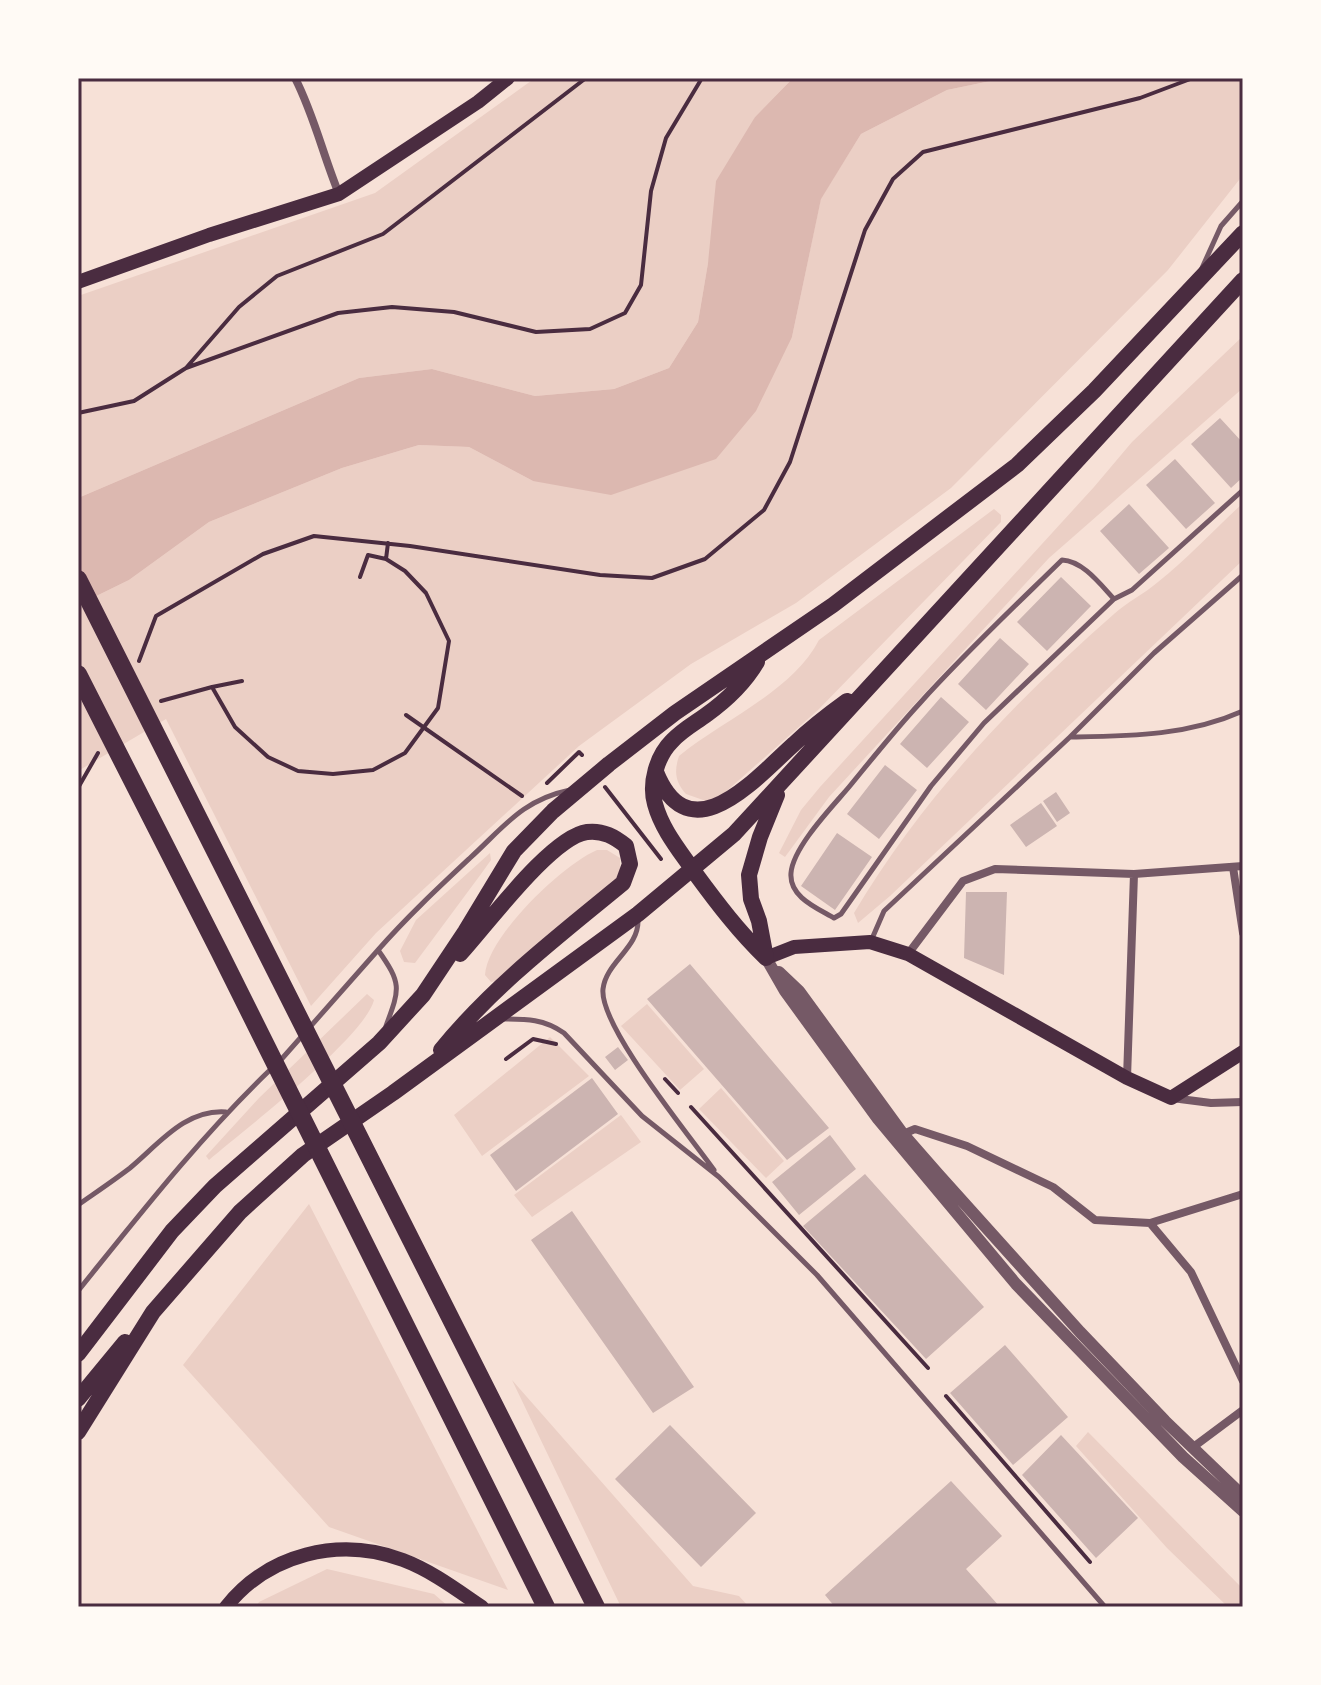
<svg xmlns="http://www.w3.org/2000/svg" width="1321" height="1685" viewBox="0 0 1321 1685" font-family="Lato,sans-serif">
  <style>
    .green { fill: #ebcfc5 }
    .water { fill: #dcb8b0 }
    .building { fill: #ccb4b1 }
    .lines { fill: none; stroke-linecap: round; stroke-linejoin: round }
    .path { stroke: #4a2c40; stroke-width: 4 }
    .service { stroke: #755966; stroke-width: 5 }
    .minor { stroke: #755966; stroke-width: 8 }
    .tertiary { stroke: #755966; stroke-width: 12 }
    .secondary { stroke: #4a2c40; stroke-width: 14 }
    .primary { stroke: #4a2c40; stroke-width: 16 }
    .motorway { stroke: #4a2c40; stroke-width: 18 }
    .neatline { fill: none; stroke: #4a2c40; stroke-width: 3 }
  </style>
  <rect width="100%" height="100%" fill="#f7e1d7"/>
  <path class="green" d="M535 78H793L755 117 708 263 698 322 669 368 614 389 535 396 432 369 359 378 78 498V296L375 193Z
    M1005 78H1243V175L1168 270 951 488 796 603 691 664 579 746 376 933 311 1006 166 719 78 771V605L129 580 209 522 342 468 419 445 469 447 533 481 792 337 821 198 861 134 947 90Z
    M1243 336V388L1049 558 829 797 785 857 779 853 801 810 820 787 1094 487 1132 442Z
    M1243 503V560L890 896 858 923 854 913C923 797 1013 703 1114 614 1127 602 1144 594 1158 582 1188 558 1215 529 1243 503Z
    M994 509 1001 515V522L818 710 721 796 706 801 686 794C675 782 674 771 679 756 723 720 793 691 819 640Z
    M597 850H607L620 858V871L616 879 496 981 491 982 485 975C487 937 562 865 597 850Z
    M490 853 491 860 481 874 415 963 404 962 400 951 416 920Z
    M367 994 374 1000C365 1037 243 1131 209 1160L206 1156 259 1098Z
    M647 1004 704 1069 680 1090 621 1026Z
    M550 1037 589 1076 482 1156 454 1115Z
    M721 1088 784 1161 766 1178 699 1109Z
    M621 1115 641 1142 532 1217 514 1195Z
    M309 1204 508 1590 329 1527 183 1365Z
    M512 1380 693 1586 739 1596 749 1607H621Z
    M1088 1432 1243 1589V1607H1228L1167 1548 1076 1446Z
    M327 1569 434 1594 449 1607H256L259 1602Z"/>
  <path class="water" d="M793 78H1005L947 90 861 134 821 199 792 337 756 411 716 459 611 495 533 481 469 447 419 445 342 468 209 522 129 580 78 605V498L359 378 432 369 535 396 614 389 669 368 698 322 708 263 716 181 755 117Z"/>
  <path class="building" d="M1220 418 1243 443V477L1231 488 1191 444Z
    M1175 459 1215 503 1186 529 1146 485Z
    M1129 504 1169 548 1139 574 1100 531Z
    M1061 577 1091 606 1047 651 1017 622Z
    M1000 638 1029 664 986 710 958 684Z
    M941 697 969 722 927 768 900 744Z
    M885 765 917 790 879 839 847 814Z
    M1056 792 1070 813 1057 822 1043 801Z
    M1041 803 1057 826 1026 847 1010 825Z
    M837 833 872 857 835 910 801 886Z
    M966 892H1007L1004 975 964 958Z
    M690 964 829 1128 787 1160 647 999Z
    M618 1047 628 1060 615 1070 605 1057Z
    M592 1078 618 1114 516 1191 490 1155Z
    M830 1135 856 1169 799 1215 772 1182Z
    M865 1174 984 1307 926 1359 803 1226Z
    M572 1211 694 1387 653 1413 531 1240Z
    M1005 1345 1068 1417 1013 1465 950 1393Z
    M670 1425 756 1513 701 1567 615 1479Z
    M1061 1435 1138 1518 1096 1558 1022 1475Z
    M951 1481 1002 1536 966 1569 1000 1607H835L825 1595Z"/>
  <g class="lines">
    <path class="path" d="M186 368 338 313 392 307 454 312 536 332 590 329 625 313 641 285 651 191 666 138 702 78
      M78 413 134 401 186 368 239 307 277 276 383 234 586 78
      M360 577 368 555 386 559
      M139 661 156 616 263 554 314 536 410 546 600 575 652 578 705 559 764 510 790 462 865 230 893 179 923 152 1140 98 1193 78
      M212 687 242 681
      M161 701 212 687 235 727 268 757 298 771 333 774 373 770 405 753 438 708 449 641 426 593 405 571 386 559 388 543
      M406 715 522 796
      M547 783 579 752 582 755
      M605 787 661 859
      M78 788 98 753
      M506 1059 533 1039 556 1044
      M665 1079 678 1093
      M691 1107 928 1368
      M946 1396 1090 1562"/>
    <path class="service" d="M1202 268 1221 226 1243 201
      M1114 599C1100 584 1083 561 1062 560 1014 607 965 653 920 703 895 730 872 759 849 787 832 807 793 847 791 873 789 897 817 908 834 918L841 914 931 786 984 723 1114 599 1132 590 1243 490
      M1070 737 1154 653 1243 575
      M638 920C639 948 606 962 603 989 599 1026 690 1136 714 1170
      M871 941 884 911 1070 737C1130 736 1187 736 1243 711
      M503 1019C527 1019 544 1019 564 1033L642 1116 719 1177 817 1275 1105 1607
      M386 1026C400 988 402 984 378 950 407 917 438 888 470 858 504 827 522 800 570 790
      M279 1062 378 950
      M78 1205C95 1193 113 1181 130 1168 159 1144 185 1109 226 1112
      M78 1291C140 1214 200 1137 271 1069"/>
    <path class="minor" d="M295 78C314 115 323 155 339 194
      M1233 867 1243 933
      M908 954 963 881 995 869 1134 874 1243 866
      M1127 1078 1134 874
      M1172 1098 1211 1103 1243 1102
      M903 1134 915 1129 967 1146 1053 1187 1095 1220 1150 1223
      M1243 1194 1150 1223 1191 1272 1243 1381
      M1192 1448 1243 1410"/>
    <path class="tertiary" d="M766 958 785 991 878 1119 1016 1284 1183 1457 1243 1511
      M779 972 799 991 903 1134 938 1174 1080 1332 1165 1421 1243 1496"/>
    <path class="secondary" d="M78 282 209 235 339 194 478 102 508 78
      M766 958 794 947 870 942 908 954 1127 1078 1171 1098 1243 1052
      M226 1607C268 1554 339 1536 403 1560 432 1571 457 1590 482 1607"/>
    <path class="primary" d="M757 662C744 684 727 700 706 715 695 723 682 730 672 741 657 756 649 783 655 804 662 830 680 851 695 873 717 903 739 932 766 958
      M656 772C690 856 756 778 794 744 811 728 829 714 847 701
      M766 958 759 921 751 899 749 875 760 837 777 795
      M441 1050C493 986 560 935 623 883L630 864 626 846C615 837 603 830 587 832 551 837 486 926 460 954
      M78 1354 172 1231 215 1186 379 1043 423 995 465 932 514 851 553 811 609 764 675 713 833 605 1017 465 1094 391 1243 233
      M78 1399 125 1342
      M78 1432 153 1312 240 1212 303 1155 393 1093 638 914 734 834 1243 280"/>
    <path class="motorway" d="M78 579 596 1607
      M78 674 219 951 546 1607"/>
  </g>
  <rect width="1321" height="1685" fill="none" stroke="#fffaf5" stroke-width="160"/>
  <rect x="80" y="80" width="1161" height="1525" class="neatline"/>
</svg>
